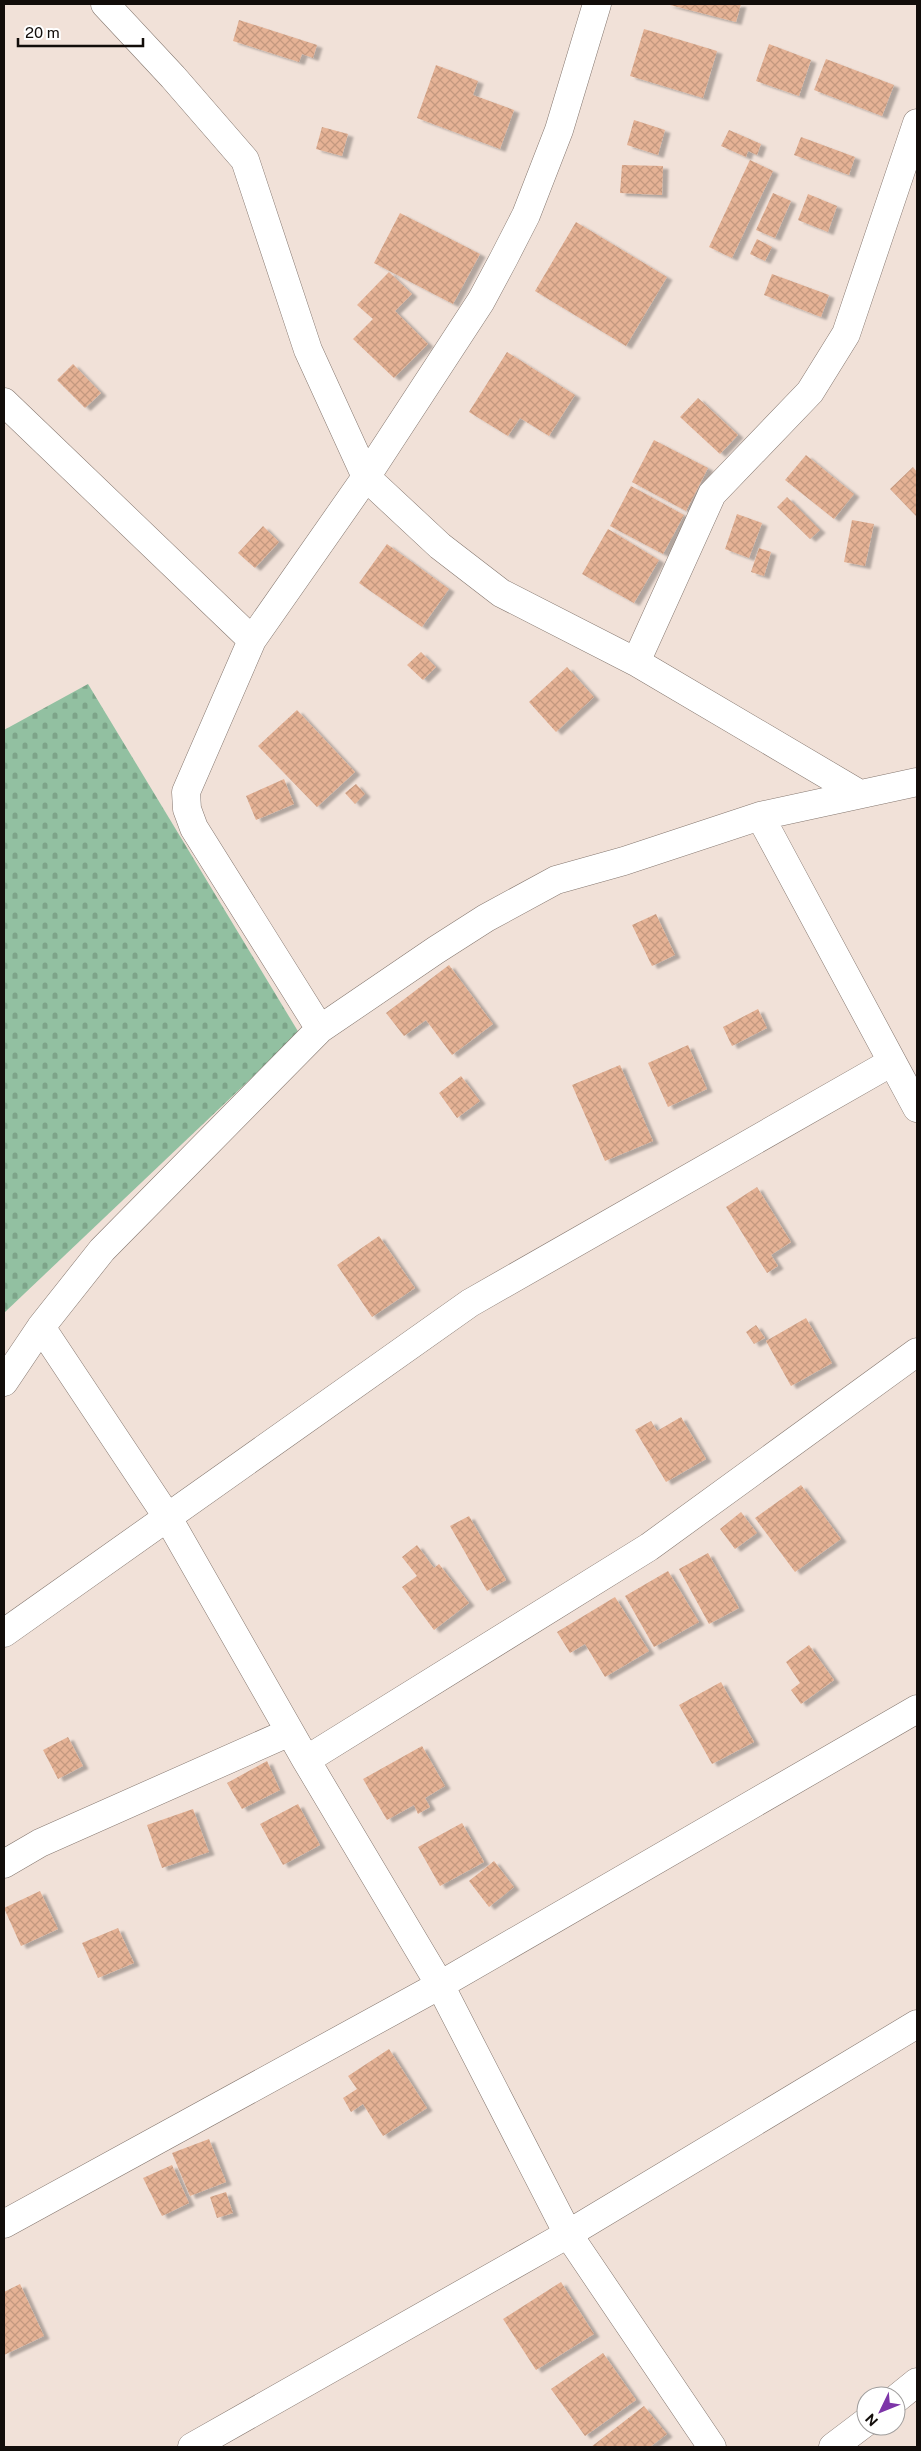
<svg xmlns="http://www.w3.org/2000/svg" width="921" height="2451" viewBox="0 0 921 2451" font-family="'Public Sans',sans-serif">
  <style>
    .cemetery { fill: url(#cemetery-stones) }
    .building { fill: url(#building-cross-hatch); filter: url(#shadow) }
    .lines { fill: none; stroke-linecap: round; stroke-linejoin: round }
    .minor-casing { stroke: #85776f; stroke-width: 29 }
    .minor { stroke: #fff; stroke-width: 28 }
  </style>
  <defs>
    <pattern id="cemetery-stones" width="16" height="16" patternUnits="userSpaceOnUse" patternTransform="scale(1.25)"><rect width="16" height="16" fill="#92c0a1"/><path d="M2 7V4a2 2 0 0 1 4 0v3zM10 15v-3a2 2 0 0 1 4 0v3z" fill="#7da489"/></pattern>
    <pattern id="building-cross-hatch" width="8" height="8" patternUnits="userSpaceOnUse" patternTransform="scale(1.25)"><rect width="8" height="8" fill="#e5b295"/><path d="M0 0l8 8M0 8l8-8" fill="none" stroke="#c3987f"/></pattern>
    <filter id="shadow"><feDropShadow dx="5.5" dy="3" stdDeviation="1" flood-color="#0004"/></filter>
  </defs>
  <rect width="100%" height="100%" fill="#f1e1d8"/>
  <path class="cemetery" d="M88 684 299 1033 4 1313V730Z"/>
  <path class="building" d="M666 4H741L736 22Z
    M239 20 317 45 313 58 302 54 299 62 233 41Z
    M644 29 717 51 703 98 630 76Z
    M769 44 811 60 799 96 756 81Z
    M826 59 894 85 882 116 814 90Z
    M436 65 478 81 473 95 514 110 500 149 417 118Z
    M634 120 665 130 658 155 627 145Z
    M322 127 348 134 342 156 316 149Z
    M729 130 761 144 757 155 748 151 746 157 721 146Z
    M801 137 855 157 849 175 794 155Z
    M750 160 773 171 732 258 709 247Z
    M622 165 663 166 662 195 620 193Z
    M773 193 791 201 775 238 756 230Z
    M808 194 837 206 828 232 798 220Z
    M400 213 480 254 453 304 374 263Z
    M576 222 667 277 626 346 535 291Z
    M757 239 772 247 765 261 750 254Z
    M389 272 412 294 395 311 428 344 394 378 353 339 373 319 357 305Z
    M772 274 829 295 821 317 764 295Z
    M507 352 575 395 549 436 520 418 508 436 469 412Z
    M73 364 101 393 85 408 57 380Z
    M698 398 738 435 720 454 680 417Z
    M654 440 708 468 686 511 632 482Z
    M806 455 854 494 834 519 785 480Z
    M913 467 917 472V517L890 489Z
    M631 486 684 515 663 554 610 526Z
    M787 497 820 530 810 539 777 507Z
    M737 514 762 523 749 558 725 549Z
    M852 520 874 524 865 566 844 562Z
    M263 526 279 542 255 568 238 553Z
    M608 529 659 560 634 603 582 574Z
    M387 544 449 589 422 627 359 583Z
    M759 548 771 552 764 576 751 572Z
    M421 652 436 667 423 680 407 665Z
    M567 667 594 697 556 732 529 702Z
    M297 710 355 772 317 807 258 746Z
    M284 779 294 804 256 820 246 796Z
    M356 784 365 794 355 804 345 793Z
    M656 914 675 955 652 966 632 925Z
    M449 965 493 1024 452 1055 426 1020 404 1036 386 1013Z
    M758 1009 767 1028 732 1046 723 1027Z
    M688 1045 707 1089 668 1107 648 1063Z
    M620 1065 653 1141 605 1161 572 1085Z
    M461 1076 480 1101 457 1118 439 1093Z
    M757 1187 791 1242 771 1255 778 1266 767 1273 726 1207Z
    M379 1236 415 1288 372 1317 337 1265Z
    M806 1318 832 1363 791 1386 766 1341Z
    M756 1325 765 1338 754 1344 746 1332Z
    M681 1417 706 1459 666 1482 635 1430 651 1421 657 1431Z
    M801 1485 841 1539 795 1572 755 1518Z
    M741 1512 757 1533 735 1549 720 1529Z
    M469 1516 506 1580 487 1591 450 1526Z
    M417 1545 434 1568 439 1564 469 1603 434 1630 402 1587 417 1576 402 1557Z
    M708 1553 739 1608 709 1624 679 1569Z
    M668 1571 699 1622 654 1647 625 1596Z
    M615 1597 649 1651 605 1677 585 1644 570 1653 557 1632Z
    M809 1645 834 1680 801 1704 791 1690 800 1683 786 1662Z
    M721 1682 754 1742 712 1764 679 1705Z
    M68 1737 83 1766 58 1779 43 1750Z
    M422 1746 445 1786 425 1798 430 1807 418 1814 414 1805 387 1820 363 1779Z
    M267 1761 280 1790 242 1809 227 1783Z
    M298 1804 320 1845 283 1865 260 1824Z
    M193 1809 209 1852 162 1868 147 1825Z
    M462 1823 484 1862 440 1886 418 1847Z
    M494 1861 514 1887 489 1907 469 1881Z
    M40 1891 58 1929 21 1946 4 1908Z
    M118 1928 134 1963 98 1978 82 1943Z
    M389 2049 427 2108 383 2136 363 2104 351 2112 343 2098 357 2089 348 2076Z
    M209 2139 226 2182 190 2196 172 2153Z
    M172 2165 189 2203 162 2216 143 2178Z
    M226 2192 233 2213 217 2218 210 2197Z
    M561 2282 594 2334 536 2370 503 2319Z
    M20 2284 44 2336 4 2355V2292Z
    M603 2353 636 2400 585 2436 551 2389Z
    M644 2406 667 2434 650 2447H591Z"/>
  <g class="lines">
    <defs>
      <path id="minor" d="M105 4 173 77 245 160 308 350 366 477 440 546 501 593 636 662 858 793
        M597 4 559 130 526 215 504 258 481 301 366 477 252 640 186 792 187 809 194 828 320 1029 436 950 486 918 556 880 624 861 760 816 917 782
        M4 402 252 640
        M636 662 712 494 810 392 846 334 917 123
        M760 816 917 1108
        M41 1327 168 1518 306 1760 440 1985 568 2234 712 2447
        M4 1382 41 1327 102 1250 320 1029
        M4 1633 470 1303 892 1062
        M306 1760 649 1547 917 1352
        M4 1864 40 1843 290 1732
        M4 2224 440 1985 917 1709
        M896 2399 917 2382
        M192 2447 568 2234 917 2024
        M833 2447 866 2422"/>
    </defs>
    <use href="#minor" class="minor-casing"/>
    <use href="#minor" class="minor"/>
  </g>
  <rect width="921" height="2451" fill="none" stroke="#120d0a" stroke-width="10"/>
  <g transform="translate(881 2411) rotate(227)"><circle r="24" fill="#ffffff" stroke="#a09e9d"/>
  <path d="M0-4L9 19L0 12L-9 19Z" fill="#7d35a8"/>
  <text y="-8" font-size="14" font-weight="bold" text-anchor="middle" fill="#120d0a">N</text>
  </g>
  <path d="M18 38v8h125v-8" fill="none" stroke="#120d0a" stroke-width="2.5"/>
  <text x="25" y="38" font-size="15" fill="#120d0a" stroke="#ffffff" stroke-width="4" paint-order="stroke">20 m</text>
</svg>
